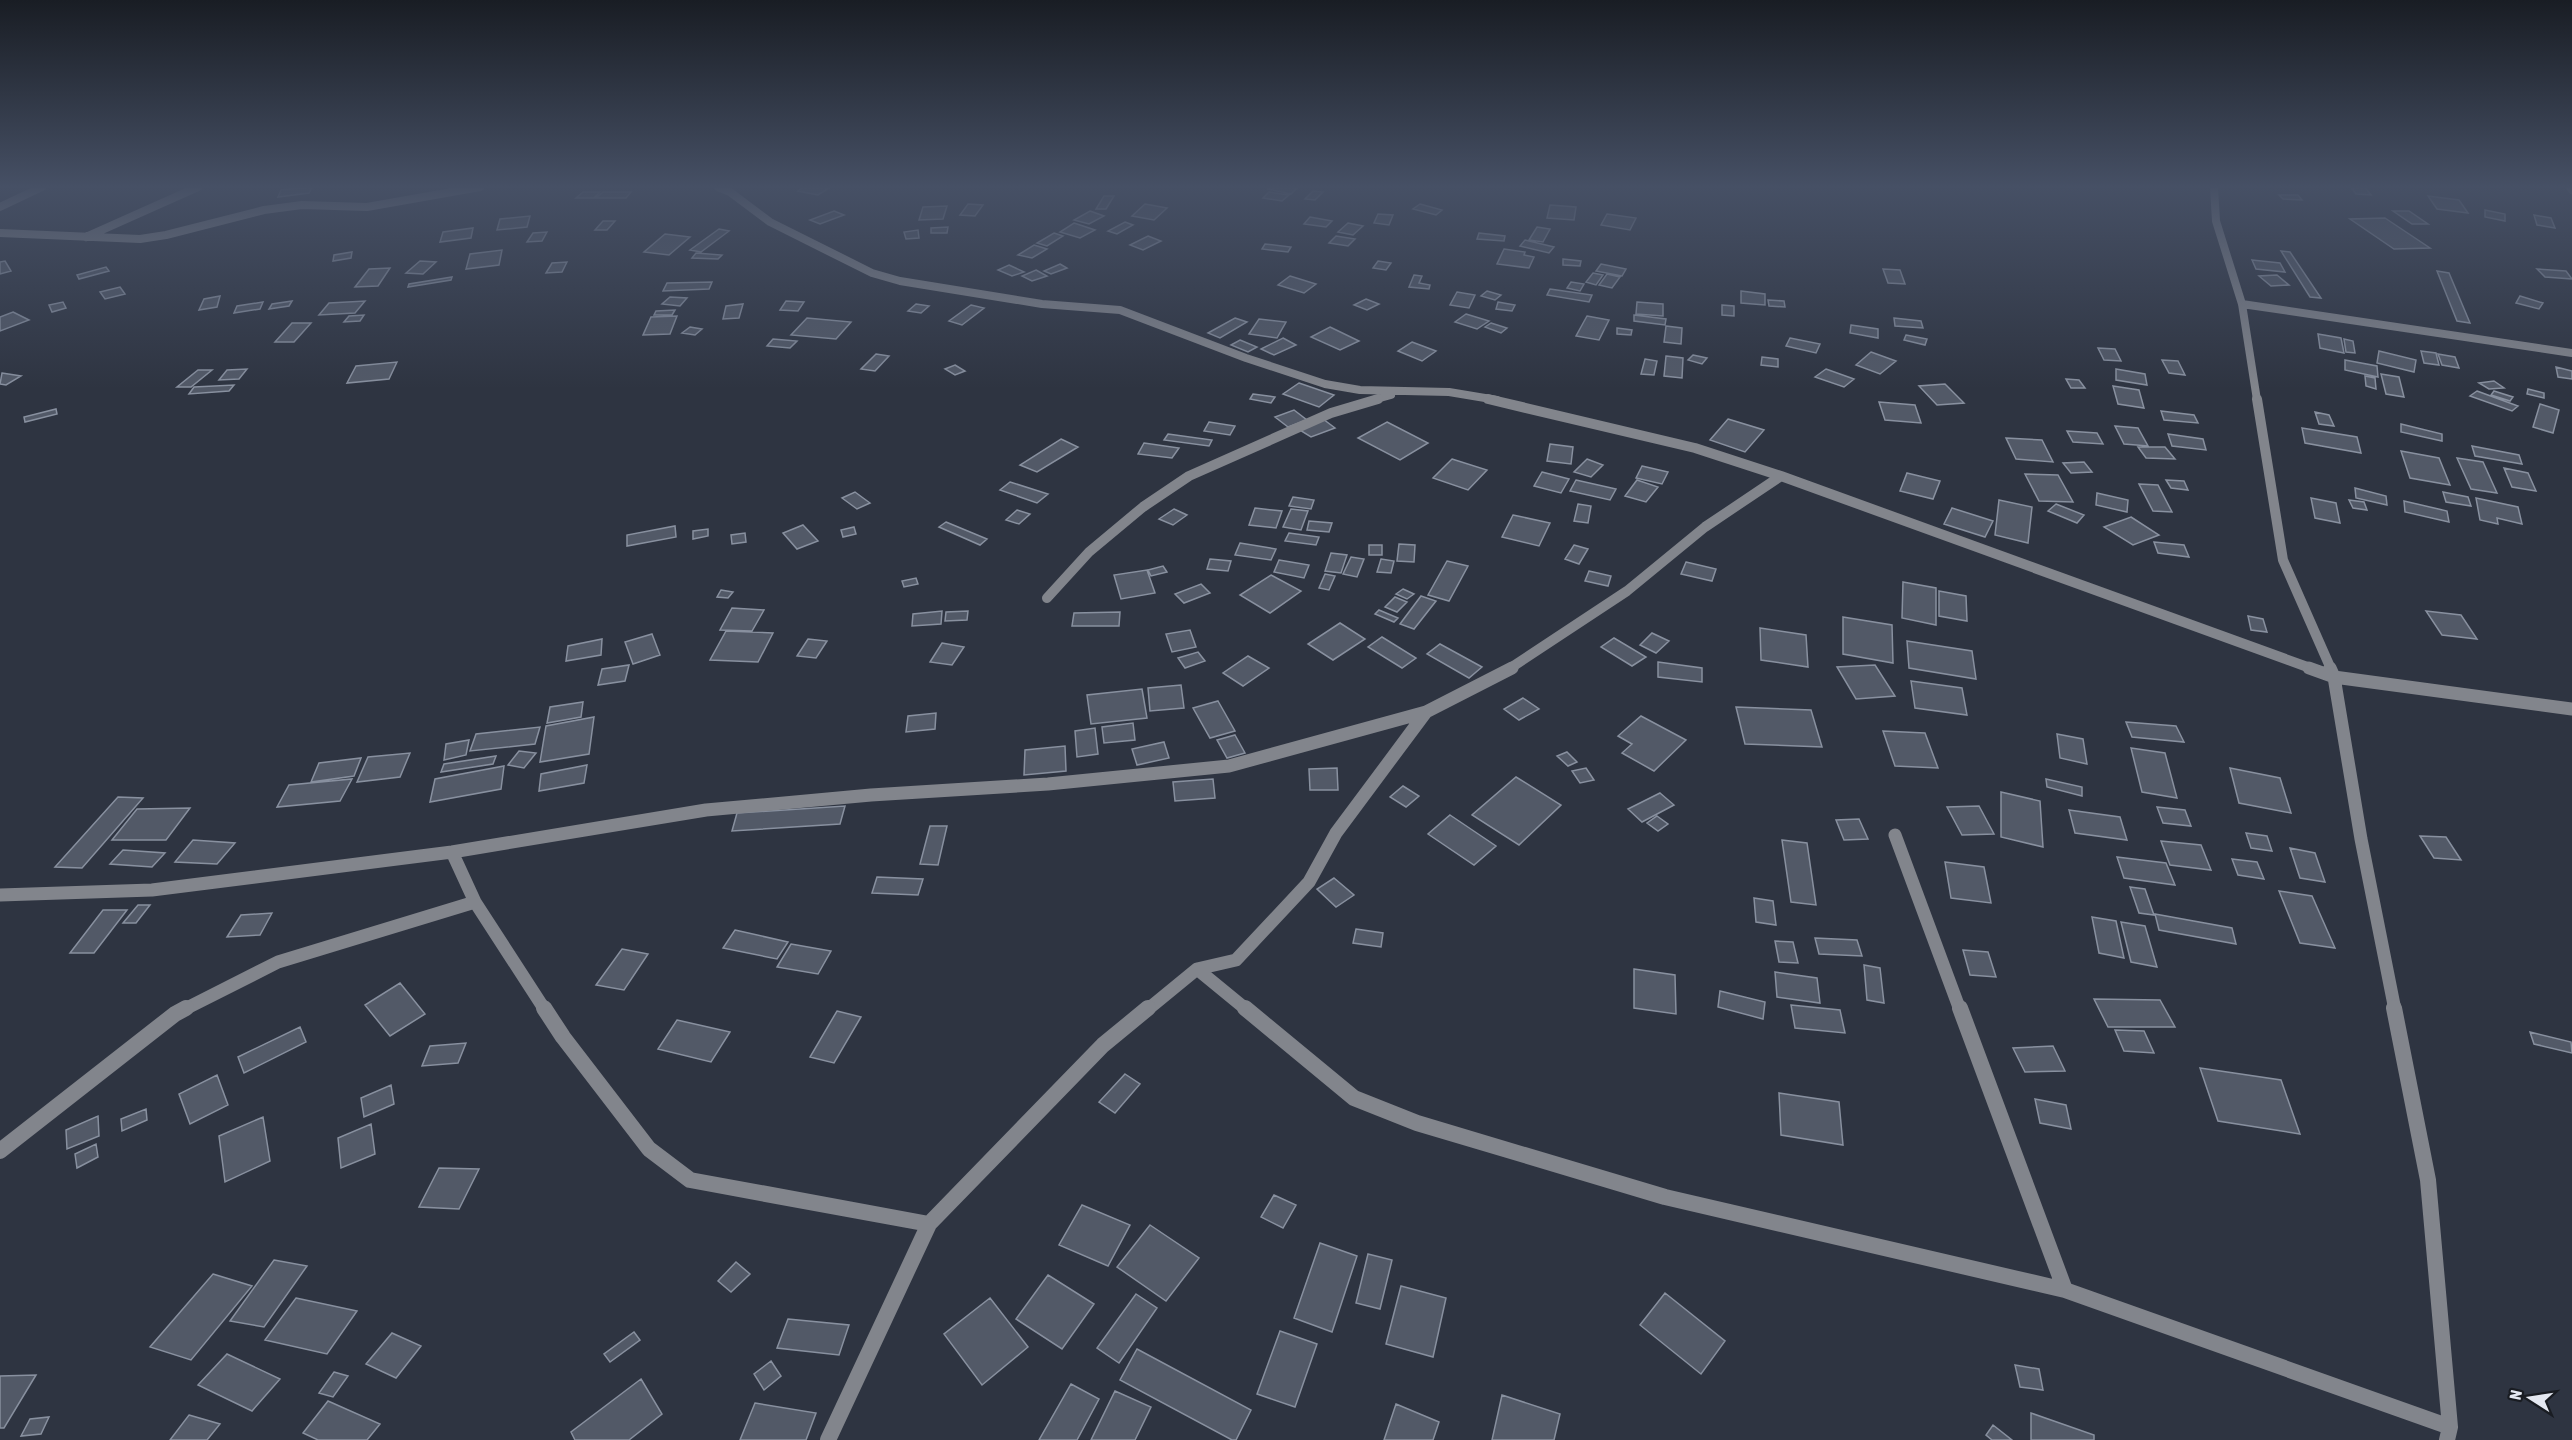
<svg xmlns="http://www.w3.org/2000/svg" width="2572" height="1440" viewBox="0 0 2572 1440" font-family="'Asap Condensed',sans-serif">
  <style>
    .building { fill: #525967; stroke: #88909f; stroke-width: 1.5 }
    .lines { fill: none; stroke-linecap: round; stroke-linejoin: round }
    .minor-far3 { stroke: #82858c; stroke-width: 8 }
    .minor-far2 { stroke: #82858c; stroke-width: 10 }
    .minor-far1 { stroke: #82858c; stroke-width: 13 }
    .minor { stroke: #82858c; stroke-width: 16 }
  </style>
  <rect width="100%" height="100%" fill="#2e3441"/>
  <path class="building" d="M312 187 309 193 278 197 281 190Z
    M803 187H827L829 188 818 195 798 191Z
    M1270 187H1298L1291 194 1268 189Z
    M2351 187H2365L2371 195 2356 194Z
    M1313 191 1323 192 1315 200 1305 199Z
    M583 192H600L594 198H576Z
    M603 192H631L626 198H596Z
    M1269 192 1289 195 1282 201 1263 198Z
    M2279 195H2298L2302 200 2283 199Z
    M1104 196H1114L1106 209H1096Z
    M2428 196 2459 200 2468 213 2437 209Z
    M968 204 983 205 975 216 960 215Z
    M1145 204 1167 208 1154 220 1132 216Z
    M1420 204 1442 210 1436 215 1413 209Z
    M1550 205 1576 207 1574 220 1547 218Z
    M947 206 943 219 919 220 923 207Z
    M2485 210 2505 214V221L2485 217Z
    M834 211 844 215 820 224 810 220Z
    M1090 211 1104 216 1089 224 1074 220Z
    M2393 211H2409L2428 224H2412Z
    M1378 214 1393 215 1389 225 1374 223Z
    M1607 214 1636 218 1630 230 1601 225Z
    M2534 215 2551 218 2555 228 2537 225Z
    M530 216 527 227 497 230 500 219Z
    M1310 217 1332 221 1326 227 1304 224Z
    M2385 218 2430 248 2394 249 2350 219Z
    M603 221H615L607 230H595Z
    M1125 222 1133 225 1117 234 1108 231Z
    M1074 223 1095 230 1080 238 1060 232Z
    M1348 223 1363 226 1353 235 1338 232Z
    M948 227 947 233H931V228Z
    M1537 227 1550 229 1543 242 1529 240Z
    M473 228 471 238 440 242 443 232Z
    M719 229 729 231 701 252 690 250Z
    M918 230 919 238 906 239 904 232Z
    M547 232 542 241 527 242 533 233Z
    M1054 233 1063 236 1047 246 1037 243Z
    M1479 233 1505 236 1504 241 1477 239Z
    M665 234 690 237 669 255 644 252Z
    M1148 236 1161 241 1143 250 1130 245Z
    M1336 236 1355 239 1348 246 1329 243Z
    M1525 240 1554 247 1549 253 1520 246Z
    M1265 244 1291 247 1288 252 1262 249Z
    M1034 245 1047 249 1032 258 1018 255Z
    M1504 249 1525 252 1524 255 1534 257 1529 268 1497 264Z
    M502 250 499 265 466 269 470 254Z
    M2281 251 2290 252 2321 298 2310 297Z
    M352 252 351 258 333 261 334 255Z
    M696 253 722 255 718 259 692 258Z
    M1563 259 1581 261 1580 266 1563 265Z
    M2252 260 2280 263 2285 272 2256 269Z
    M5 261 11 271 0 274V262Z
    M420 261 436 262 423 274 406 273Z
    M1378 261 1391 263 1386 270 1373 268Z
    M567 262 562 272 546 273 552 263Z
    M1060 264 1067 268 1051 274 1044 271Z
    M1601 264 1626 269 1622 276 1596 271Z
    M1009 265 1024 272 1012 276 998 270Z
    M106 267 109 271 79 279 77 275Z
    M390 268 378 286 355 287 369 269Z
    M1883 269 1900 270 1905 284 1888 283Z
    M2537 269 2566 271 2572 279 2545 277Z
    M1036 270 1047 276 1032 281 1022 276Z
    M2437 271 2449 273 2470 323 2457 321Z
    M1593 273 1603 275 1596 285 1586 282Z
    M1607 274 1620 277 1612 288 1599 285Z
    M1414 275 1422 276 1419 283 1430 285 1429 289 1409 287Z
    M2277 275 2289 285 2271 286 2259 276Z
    M1290 276 1316 284 1304 293 1278 285Z
    M452 277 451 280 408 287 409 284Z
    M712 282 709 289 663 291 667 283Z
    M1571 282 1584 284 1580 291 1567 288Z
    M120 287 125 294 105 299 100 292Z
    M1550 289 1592 295 1589 302 1547 295Z
    M1487 291 1501 295 1495 300 1481 296Z
    M1741 291 1765 294V305L1741 303Z
    M1457 292 1475 295 1469 308 1450 305Z
    M220 296 217 307 199 310 204 299Z
    M2520 296 2543 303 2539 309 2516 303Z
    M670 297 687 298 680 306 662 304Z
    M1366 299 1379 304 1367 310 1354 305Z
    M1768 300 1784 301 1785 307 1769 306Z
    M292 301 289 306 269 309 272 304Z
    M365 301 355 313 319 315 329 303Z
    M786 301 804 302 798 311 780 310Z
    M63 302 66 308 52 312 49 305Z
    M263 302 260 309 234 313 237 306Z
    M1498 302 1515 305 1512 311 1496 309Z
    M1637 302 1663 304V316L1636 314Z
    M743 304 739 318 723 319 726 306Z
    M916 304 929 306 921 313 908 311Z
    M971 305 984 308 962 325 949 321Z
    M1722 305 1734 306V316L1722 315Z
    M675 310 672 315H654L656 311Z
    M13 312 29 320 0 331V317Z
    M1466 314 1489 321 1477 329 1455 322Z
    M364 315 360 321 344 322 349 316Z
    M1634 315 1666 319 1665 325 1634 321Z
    M677 316 670 334 643 335 651 317Z
    M1587 316 1609 320 1599 340 1576 336Z
    M807 318 851 322 836 339 791 335Z
    M1235 318 1247 322 1220 338 1208 333Z
    M1894 318 1921 321 1923 328 1895 326Z
    M1259 319 1286 322 1277 338 1249 334Z
    M292 323H311L294 342H275Z
    M1491 323 1507 328 1501 333 1485 327Z
    M1851 325 1878 329V338L1850 333Z
    M1666 326 1682 328 1681 344 1664 342Z
    M690 327 702 329 695 335 682 333Z
    M1330 327 1359 341 1340 350 1311 337Z
    M1617 328 1632 330 1631 335 1617 334Z
    M2318 334 2341 338 2344 353 2320 348Z
    M1906 335 1927 339 1925 345 1904 340Z
    M1283 338 1296 345 1274 355 1261 349Z
    M1790 338 1820 344 1816 353 1786 346Z
    M773 339 797 341 790 348 767 346Z
    M2344 339 2353 341 2355 353 2346 352Z
    M1240 340 1257 347 1248 352 1231 345Z
    M1412 342 1436 351 1422 361 1398 351Z
    M2098 348 2115 349 2121 361 2104 360Z
    M2379 351 2416 360 2414 372 2377 363Z
    M2421 351 2436 353 2439 365 2424 363Z
    M1871 352 1896 361 1880 374 1856 365Z
    M876 354 889 356 875 371 861 369Z
    M2438 354 2455 357 2459 368 2442 365Z
    M1693 355 1707 358 1702 364 1688 360Z
    M1666 356 1683 358 1682 378 1664 376Z
    M1762 357 1778 359V367L1761 365Z
    M1645 359 1657 361 1654 375 1641 374Z
    M2162 360 2178 361 2185 375 2169 373Z
    M2345 360 2377 366 2378 377 2345 370Z
    M397 362 389 379 347 383 356 366Z
    M955 365 965 371 955 375 945 369Z
    M2556 367 2572 371V379L2558 377Z
    M247 369 239 379 219 380 227 370Z
    M1826 369 1854 379 1844 387 1815 377Z
    M2116 369 2145 374 2147 385 2116 380Z
    M198 370H212L191 387H177Z
    M2 373 21 376 6 385 0 384Z
    M2381 374 2399 377 2404 397 2386 394Z
    M2365 376 2375 378 2376 389 2366 386Z
    M2066 379 2079 380 2085 388H2071Z
    M2494 381 2504 388 2489 389 2479 383Z
    M1299 383 1334 395 1319 407 1283 394Z
    M1945 384 1964 403 1937 405 1919 386Z
    M234 385 229 391 189 394 194 387Z
    M2113 386 2139 390 2144 408 2118 404Z
    M2528 389 2544 393V398L2527 394Z
    M2477 391 2518 406 2512 411 2470 396Z
    M2494 391 2513 397 2510 401 2491 395Z
    M1253 394 1275 397 1271 403 1250 399Z
    M1879 402 1915 405 1921 423 1885 420Z
    M2540 404 2559 410 2553 433 2533 427Z
    M56 409 57 414 25 422 24 417Z
    M1294 410 1307 420 1288 427 1275 417Z
    M2161 411 2194 415 2198 423 2164 420Z
    M2315 412 2329 415 2334 426 2319 424Z
    M1323 419 1335 428 1311 437 1298 429Z
    M1728 419 1764 430 1745 452 1710 440Z
    M1209 422 1235 426 1230 435 1204 431Z
    M1387 422 1428 443 1400 460 1358 438Z
    M2401 424 2442 434V441L2401 432Z
    M2115 426 2138 428 2148 446 2124 444Z
    M2302 428 2357 437 2361 453 2305 443Z
    M2067 431 2097 433 2103 444 2073 442Z
    M1168 434 1212 440 1209 446 1164 440Z
    M2168 434 2203 439 2206 450 2172 446Z
    M2006 438 2042 440 2053 462 2016 459Z
    M1061 439 1078 447 1037 472 1020 465Z
    M1144 443 1179 448 1172 458 1138 454Z
    M1550 444 1573 447 1571 464 1547 461Z
    M2472 446 2519 455 2522 464 2475 456Z
    M2138 447H2165L2175 459 2146 458Z
    M2401 451 2439 458 2450 485 2410 478Z
    M2457 458 2483 462 2497 493 2471 489Z
    M1452 459 1487 470 1468 490 1433 478Z
    M1587 459 1603 465 1591 477 1574 472Z
    M2084 462 2092 472 2071 473 2063 463Z
    M1642 466 1668 472 1662 484 1636 478Z
    M2504 468 2528 473 2536 491 2512 487Z
    M1542 472 1569 479 1561 493 1534 486Z
    M1907 473 1940 481 1933 499 1900 491Z
    M2025 474 2058 475 2073 502 2039 501Z
    M1576 480 1616 489 1610 500 1570 491Z
    M1637 480 1658 487 1646 502 1625 496Z
    M2166 480 2184 481 2188 490 2171 488Z
    M1010 482 1048 494 1037 503 1000 490Z
    M2139 484 2158 485 2172 512 2153 511Z
    M2355 488 2386 496 2387 505 2356 498Z
    M855 492 870 503 857 509 842 498Z
    M2443 492 2468 497 2471 506 2446 502Z
    M2097 493 2128 500 2127 512 2096 505Z
    M1293 497 1314 500 1311 509 1289 506Z
    M2311 498 2336 503 2340 523 2315 518Z
    M2476 498 2518 507 2522 524 2497 518 2498 524 2480 520Z
    M1999 500 2032 507 2028 543 1995 535Z
    M2349 500 2364 502 2367 510 2353 508Z
    M2404 501 2447 511 2449 522 2405 512Z
    M1578 504 1591 506 1588 523 1574 521Z
    M2056 504 2084 515 2077 523 2048 511Z
    M1255 508 1282 511 1276 528 1249 525Z
    M1952 508 1993 521 1985 537 1944 524Z
    M1174 509 1187 515 1173 525 1159 519Z
    M1291 509 1308 511 1301 530 1283 527Z
    M1017 510 1030 514 1019 524 1006 520Z
    M1513 515 1550 523 1539 546 1502 537Z
    M2131 517 2159 535 2133 545 2104 527Z
    M1309 521 1332 523 1329 532 1307 530Z
    M946 522 987 539 980 545 939 527Z
    M803 525 818 541 797 549 783 533Z
    M675 526 676 537 627 546V535Z
    M854 527 856 534 843 537 841 530Z
    M708 529V536L693 539V531Z
    M745 533 746 542 732 544 731 535Z
    M1289 533 1319 537 1316 545 1285 541Z
    M2154 542 2184 545 2189 557 2158 553Z
    M1240 543 1276 549 1271 560 1235 555Z
    M1399 544 1415 545 1414 562 1397 561Z
    M1369 545H1382V555H1369Z
    M1574 545 1588 549 1579 564 1565 559Z
    M1331 553 1347 555 1341 573 1325 571Z
    M1351 557 1364 559 1357 577 1343 574Z
    M1210 559 1231 561 1228 571 1207 569Z
    M1381 559 1394 561 1391 573 1377 572Z
    M1279 560 1309 565 1304 578 1274 572Z
    M1447 561 1468 566 1449 601 1428 595Z
    M1686 562 1716 569 1712 581 1681 574Z
    M1163 566 1167 572 1151 576 1148 570Z
    M1147 570 1155 593 1121 599 1114 575Z
    M1589 571 1611 576 1608 586 1585 581Z
    M1325 574 1335 576 1329 590 1319 588Z
    M1271 575 1301 591 1270 613 1240 595Z
    M916 578 918 584 904 587 902 581Z
    M1903 582 1936 588V625L1902 618Z
    M1201 584 1210 593 1184 603 1175 594Z
    M1403 589 1414 594 1407 599 1396 594Z
    M721 590 733 592 728 598 717 597Z
    M1939 591 1966 596 1967 621 1939 616Z
    M1421 596 1436 601 1414 629 1400 624Z
    M1395 597 1407 602 1397 612 1385 607Z
    M732 608 764 610 752 631 720 630Z
    M1379 610 1398 618 1394 622 1375 614Z
    M942 611 941 624 912 626 913 614Z
    M968 611 967 620 945 621 946 612Z
    M2426 611 2461 615 2477 639 2442 635Z
    M1120 612 1119 626H1072L1074 613Z
    M2248 616 2263 619 2267 632 2251 630Z
    M1843 617 1892 625 1893 663 1843 654Z
    M1340 623 1365 639 1333 660 1308 644Z
    M1760 628 1806 635 1808 667 1761 660Z
    M1190 630 1196 647 1172 652 1166 634Z
    M726 631 773 633 758 662 710 660Z
    M1652 633 1669 641 1656 653 1640 645Z
    M652 634 660 655 633 664 625 642Z
    M1382 637 1416 658 1402 668 1368 647Z
    M1614 638 1646 657 1632 666 1601 647Z
    M602 639 601 655 566 661 568 646Z
    M808 639 827 641 816 658 797 656Z
    M1907 641 1972 651 1976 679 1909 668Z
    M942 643 964 647 952 665 930 662Z
    M1440 644 1482 667 1469 678 1427 654Z
    M1198 652 1205 661 1185 668 1178 658Z
    M1248 656 1269 668 1243 686 1223 673Z
    M1658 662 1702 668V682L1658 677Z
    M629 665 625 681 598 685 602 669Z
    M1875 665 1895 696 1856 699 1837 667Z
    M1911 681 1962 688 1967 715 1915 708Z
    M1181 685 1184 708 1150 711 1148 688Z
    M1142 689 1147 718 1091 724 1087 695Z
    M1523 698 1539 709 1519 720 1504 709Z
    M1218 701 1235 731 1210 738 1193 708Z
    M583 702 581 717 547 723 550 707Z
    M1736 707 1811 710 1822 747 1745 744Z
    M936 713 935 729 906 732 908 716Z
    M1641 716 1686 740 1654 771 1622 753 1632 744 1618 736Z
    M594 717 589 754 540 762 546 726Z
    M2126 722 2176 726 2184 742 2132 737Z
    M1133 723 1135 740 1104 743 1102 727Z
    M540 727 535 744 470 751 476 734Z
    M1095 728 1098 754 1077 757 1075 731Z
    M1883 731 1925 733 1938 768 1895 766Z
    M2057 734 2083 739 2087 764 2060 758Z
    M1235 735 1245 753 1227 758 1217 740Z
    M469 740 466 755 444 760 446 744Z
    M1164 742 1169 758 1137 765 1132 749Z
    M1065 746 1066 771 1024 775 1025 750Z
    M2131 748 2165 753 2177 798 2142 792Z
    M519 751 536 753 524 768 508 765Z
    M1567 752 1577 762 1568 766 1557 756Z
    M410 753 400 777 357 782 368 757Z
    M496 756 493 764 441 772 444 764Z
    M361 758 354 776 311 782 319 763Z
    M587 765 584 783 539 791 541 774Z
    M504 766 501 789 430 802 435 779Z
    M1337 768 1338 790H1310L1309 769Z
    M1586 768 1594 780 1580 783 1572 771Z
    M2230 768 2280 778 2291 813 2239 803Z
    M1516 777 1561 805 1519 845 1472 815Z
    M352 779 340 801 277 807 289 785Z
    M1213 779 1215 798 1175 801 1173 782Z
    M2046 779 2082 787V796L2047 787Z
    M1403 786 1419 796 1406 807 1390 797Z
    M2001 792 2040 801 2043 847 2001 837Z
    M1660 793 1674 805 1642 822 1628 809Z
    M118 797 143 798 82 868 55 867Z
    M845 806 840 824 732 831 737 813Z
    M1979 806 1994 834 1962 835 1947 807Z
    M2157 807 2185 810 2191 826 2163 823Z
    M190 808 166 840H112L137 809Z
    M2069 810 2120 817 2127 840 2075 833Z
    M1450 815 1496 846 1474 865 1428 834Z
    M1657 816 1668 824 1658 831 1647 823Z
    M1859 819 1868 839 1844 840 1836 820Z
    M930 826H947L938 865 920 864Z
    M2246 833 2267 836 2272 851 2251 848Z
    M2420 836 2446 837 2461 860 2434 858Z
    M193 840 235 843 217 864 175 862Z
    M1782 840 1807 843 1816 905 1791 902Z
    M2161 841 2201 845 2211 870 2170 865Z
    M2290 848 2315 853 2325 882 2300 878Z
    M123 850 165 853 152 867 110 864Z
    M2117 857 2166 863 2175 885 2124 878Z
    M2232 859 2257 862 2264 879 2238 875Z
    M1945 862 1984 867 1991 903 1951 898Z
    M877 877 923 879 918 895 872 893Z
    M1334 878 1354 895 1336 907 1317 889Z
    M2130 887 2145 889 2154 915 2139 913Z
    M2279 891 2312 896 2335 948 2300 943Z
    M1754 898 1773 901 1776 925 1756 922Z
    M138 905H150L136 923H123Z
    M103 910H127L94 953H70Z
    M272 913 260 935 227 937 241 915Z
    M2155 914 2232 928 2236 944 2159 930Z
    M2092 917 2116 921 2124 958 2099 953Z
    M2121 922 2145 926 2157 967 2131 962Z
    M1356 929 1383 933 1381 947 1353 943Z
    M735 930 788 942 777 959 723 948Z
    M1815 938 1857 940 1862 956 1819 954Z
    M1775 941 1793 942 1798 963 1779 962Z
    M791 944 831 951 818 974 777 967Z
    M622 949 648 954 624 990 596 985Z
    M1963 950 1988 952 1996 977 1970 975Z
    M1864 965 1880 968 1884 1003 1867 1000Z
    M1634 969 1675 975 1676 1014 1634 1008Z
    M1775 972 1817 978 1820 1003 1777 997Z
    M400 983 425 1014 390 1036 365 1005Z
    M1720 991 1765 1002 1763 1019 1718 1007Z
    M2094 999 2160 1000 2175 1027H2108Z
    M1791 1005 1840 1010 1845 1033 1795 1028Z
    M837 1011 861 1017 834 1063 810 1057Z
    M677 1020 730 1032 711 1062 658 1049Z
    M300 1027 306 1042 244 1073 238 1057Z
    M2115 1030 2144 1031 2154 1053 2124 1051Z
    M2530 1032 2571 1042 2572 1053 2534 1044Z
    M466 1043 458 1063 422 1066 430 1046Z
    M2053 1046 2065 1071 2025 1072 2013 1048Z
    M2200 1068 2281 1080 2300 1134 2218 1121Z
    M1125 1074 1140 1084 1115 1113 1099 1102Z
    M217 1075 228 1105 190 1124 179 1094Z
    M391 1085 394 1104 364 1117 361 1098Z
    M1779 1093 1839 1102 1843 1145 1781 1135Z
    M2035 1099 2066 1105 2071 1129 2040 1123Z
    M146 1109 147 1120 122 1131 121 1119Z
    M98 1116 99 1136 67 1149 66 1130Z
    M263 1117 270 1161 225 1182 219 1136Z
    M371 1124 375 1154 341 1168 338 1138Z
    M96 1144 98 1157 77 1168 75 1154Z
    M439 1168 479 1169 459 1209 419 1207Z
    M1274 1195 1296 1205 1283 1228 1261 1217Z
    M1082 1205 1130 1225 1108 1266 1059 1245Z
    M1150 1225 1199 1258 1166 1301 1117 1267Z
    M1320 1243 1357 1256 1332 1332 1294 1318Z
    M1368 1254 1392 1260 1380 1309 1356 1303Z
    M274 1260 307 1266 264 1327 230 1321Z
    M736 1262 750 1274 731 1292 718 1281Z
    M213 1274 252 1286 191 1360 150 1347Z
    M1048 1275 1094 1304 1062 1349 1016 1319Z
    M1401 1286 1446 1298 1433 1357 1386 1344Z
    M1665 1293 1725 1341 1701 1374 1640 1325Z
    M1136 1294 1157 1308 1119 1363 1097 1348Z
    M296 1298 357 1311 327 1354 265 1340Z
    M990 1298 1028 1347 982 1385 944 1334Z
    M788 1319 849 1325 839 1355 777 1348Z
    M1280 1331 1317 1344 1295 1407 1257 1394Z
    M634 1332 640 1340 610 1362 604 1354Z
    M392 1333 421 1346 396 1378 366 1364Z
    M1137 1349 1251 1410 1236 1440H1232L1120 1380Z
    M227 1354 280 1379 252 1411 198 1385Z
    M771 1361 781 1376 764 1390 754 1374Z
    M2015 1365 2039 1369 2043 1390 2020 1387Z
    M334 1372 348 1376 333 1397 319 1393Z
    M36 1375 4 1428H0V1376Z
    M641 1379 662 1414 629 1440H575L571 1432Z
    M1071 1384 1099 1399 1077 1440H1039Z
    M1115 1391 1151 1407 1135 1440H1091Z
    M1502 1395 1560 1414 1554 1440H1492Z
    M328 1401 380 1424 367 1440H318L303 1433Z
    M755 1403 816 1413 806 1440H740Z
    M1396 1404 1439 1422 1433 1440H1384Z
    M2031 1413 2094 1435V1440H2031Z
    M189 1415 220 1424 207 1440H170Z
    M49 1417 41 1434 21 1436 30 1419Z
    M1993 1425 2012 1440H1992L1986 1435Z"/>
  <g class="lines">
    <path class="minor-far3" d="M718 187 730 192 770 222 872 273 900 281 1042 304 1120 310 1246 358 1325 384 1360 390 1449 392 1497 400
      M2214 187 2216 221 2242 304 2257 400
      M2570 187 2572 190
      M0 207 42 187
      M0 233 140 239 166 235 264 210 302 205 367 207 480 187
      M86 237 198 187
      M2242 304 2572 353
      M1373 400 1391 395"/>
    <path class="minor-far2" d="M1488 399 1695 448 1781 476
      M2257 399 2283 560 2331 669
      M1047 598 1089 552 1143 507 1189 476 1331 413 1378 399
      M1509 669 1627 591 1705 527 1781 476 2313 669"/>
    <path class="minor-far1" d="M2309 668 2334 677 2572 709
      M2330 668 2334 677 2361 839 2395 1010
      M1895 835 1960 1010
      M452 852 475 902 545 1010
      M0 895 152 890 452 852 706 810 871 795 1048 784 1229 766 1426 712 1512 668
      M1197 969 1247 1010
      M183 1010 278 962 475 902
      M1147 1010 1197 969 1236 960 1309 882 1336 833 1426 712"/>
    <path class="minor" d="M544 1008 563 1037 649 1149 690 1180 929 1224
      M1245 1008 1354 1098 1417 1123 1665 1197 2065 1290 2450 1427
      M1960 1008 2065 1290
      M2394 1008 2428 1180 2450 1427 2447 1440
      M0 1151 175 1014 186 1008
      M828 1440 929 1224 1103 1045 1148 1008"/>
  </g>
  <linearGradient id="sky" x2="0" y2="1"><stop stop-color="#191d24"/><stop offset="0.48" stop-color="#465065"/><stop offset="1" stop-color="#465065" stop-opacity="0"/></linearGradient>
  <rect width="2572" height="389" fill="url(#sky)"/>
  <g transform="translate(2530 1398) rotate(282)" stroke="#191c22" stroke-width="4.5" paint-order="stroke">
  <path d="M0-4.5L10 22L0 15L-10 22Z" fill="#e4e8f1"/>
  <text y="-9" font-size="16" font-weight="bold" text-anchor="middle" fill="#e4e8f1">N</text>
  </g>
</svg>
